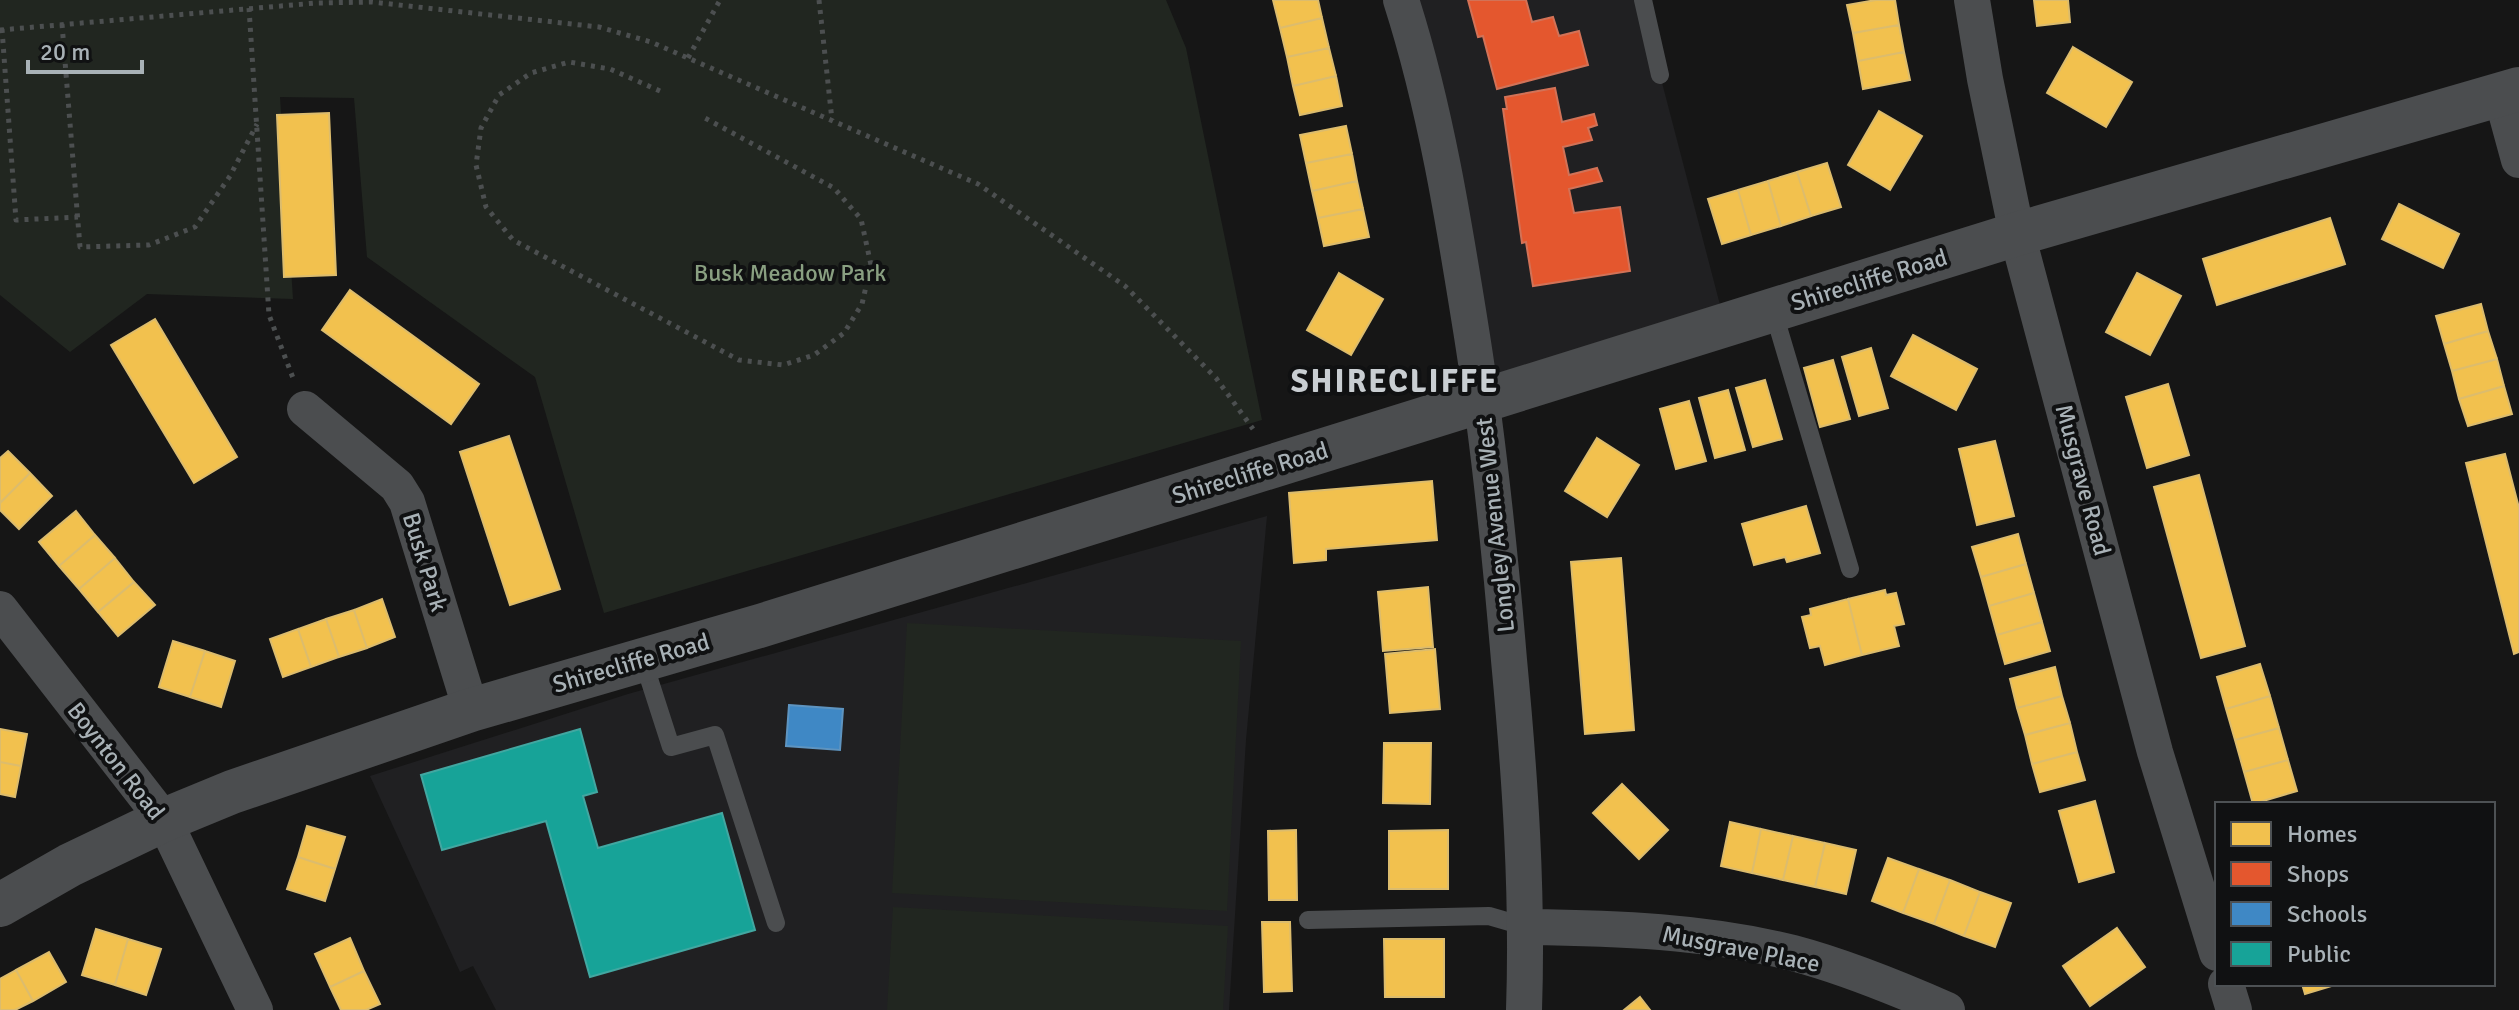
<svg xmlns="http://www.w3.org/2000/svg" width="2519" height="1010" viewBox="0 0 2519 1010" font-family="Signika,sans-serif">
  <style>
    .built { fill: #202022 }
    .green { fill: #212620 }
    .homes { fill: #f2c14e; stroke: #dcbc6d; stroke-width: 2 }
    .shops { fill: #e4572e; stroke: #d27257; stroke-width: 2 }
    .schools { fill: #3f88c5; stroke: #5e94c0; stroke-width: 2 }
    .public { fill: #17a398; stroke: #42a7a1; stroke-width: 2 }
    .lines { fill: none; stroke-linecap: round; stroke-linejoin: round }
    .path { stroke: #4c4f50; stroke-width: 5; stroke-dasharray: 4 6; stroke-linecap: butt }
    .service { stroke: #4b4d4f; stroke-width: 18 }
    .minor { stroke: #4b4d4f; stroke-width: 36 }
    .tertiary { stroke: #4b4d4f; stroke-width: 44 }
    .labels { text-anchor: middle; stroke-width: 8; stroke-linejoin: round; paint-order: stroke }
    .park-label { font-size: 24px; fill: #899f81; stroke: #101112 }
    .street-label { font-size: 24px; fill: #a8b1b6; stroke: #101112 }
    .district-label { font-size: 32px; font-weight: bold; letter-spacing: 2px; fill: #c9ced2; stroke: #101112 }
  </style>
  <rect width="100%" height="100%" fill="#161616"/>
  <path class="built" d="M1401 0H1643L1660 75 1725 324 1482 401Z
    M1267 516 1246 740 1229 1010H496L473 966 460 972 370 776 628 694Z"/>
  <path class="green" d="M0 0H1166L1186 48 1262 420 604 613 535 377 367 257 354 98 280 97 293 299 147 294 70 352 0 295Z
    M907 623 1241 641 1227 911 892 893Z
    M893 907 1228 926 1223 1010H887Z"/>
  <path class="homes" d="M1273 0H1318L1322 18 1280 28Z
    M1876 0H1895L1899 25 1853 33 1847 5Z
    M2034 0H2068L2070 22 2037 26Z
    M1322 18 1329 48 1287 57 1280 28Z
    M1899 25 1904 52 1858 61 1853 33Z
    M2073 47 2132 82 2106 127 2047 93Z
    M1329 48 1336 76 1293 86 1287 57Z
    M1904 52 1910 80 1863 89 1858 61Z
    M1336 76 1342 106 1300 115 1293 86Z
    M1879 111 1922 136 1890 190 1848 165Z
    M329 113 336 275 284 277 277 115Z
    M1346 126 1352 154 1306 163 1300 135Z
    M1352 154 1357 181 1312 191 1306 163Z
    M1827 163 1841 207 1811 216 1797 172Z
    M1797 172 1811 216 1781 226 1768 181Z
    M1357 181 1363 209 1318 218 1312 191Z
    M1768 181 1781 226 1751 235 1738 190Z
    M1738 190 1751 235 1722 244 1708 199Z
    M2399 204 2459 234 2443 268 2382 239Z
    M1363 209 1369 237 1324 246 1318 218Z
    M2330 218 2345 264 2217 305 2203 259Z
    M1339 273 1383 299 1351 355 1307 330Z
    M2137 273 2181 296 2150 355 2106 332Z
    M350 290 479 384 451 424 322 330Z
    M2481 304 2488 331 2444 344 2436 316Z
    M155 319 237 457 194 483 111 345Z
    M2488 331 2497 359 2452 371 2444 344Z
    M1913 335 1977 369 1956 410 1891 376Z
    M1871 348 1888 408 1859 416 1842 357Z
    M2497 359 2504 386 2459 399 2452 371Z
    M1833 360 1850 419 1820 427 1804 368Z
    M1765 380 1782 439 1753 447 1736 388Z
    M2168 384 2189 455 2147 468 2126 397Z
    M2504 386 2512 414 2468 426 2459 399Z
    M1728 390 1745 450 1715 458 1699 398Z
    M1689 401 1706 461 1676 469 1660 409Z
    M509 436 560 589 510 605 460 452Z
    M1597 438 1639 465 1607 517 1565 491Z
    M1995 441 2014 516 1977 525 1959 449Z
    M8 451 30 473 0 503V458Z
    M2505 454 2519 508V652L2514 654 2466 463Z
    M30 473 52 496 19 529 0 510V503Z
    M2199 475 2245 646 2201 658 2154 487Z
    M1432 481 1437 540 1326 549V560L1294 563 1289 493Z
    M1806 506 1820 553 1787 562 1785 557 1754 565 1742 524Z
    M76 511 95 535 59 566 39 542Z
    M2018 534 2026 564 1981 577 1972 547Z
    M95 535 115 558 79 589 59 566Z
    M115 558 134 582 98 612 79 589Z
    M1621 558 1634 730 1585 734 1571 562Z
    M2026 564 2034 593 1989 606 1981 577Z
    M134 582 155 605 118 636 98 612Z
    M1428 587 1433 647 1383 651 1378 592Z
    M1885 590 1886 595 1896 593 1904 624 1894 626 1899 646 1862 655 1848 599Z
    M2034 593 2042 622 1997 635 1989 606Z
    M382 599 395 637 367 648 354 610Z
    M1848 599 1862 655 1825 665 1820 646 1810 648 1802 617 1811 615 1810 609Z
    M354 610 367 648 339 657 326 619Z
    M326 619 339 657 311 667 298 629Z
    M2042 622 2050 651 2005 664 1997 635Z
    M298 629 311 667 283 677 270 639Z
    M173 641 205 651 190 697 159 687Z
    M1435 649 1440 709 1390 713 1385 654Z
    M205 651 235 661 221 707 190 697Z
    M2260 664 2270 696 2226 709 2217 677Z
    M2055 667 2062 696 2017 708 2010 679Z
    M2062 696 2070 723 2025 735 2017 708Z
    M2270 696 2279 728 2235 740 2226 709Z
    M2070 723 2077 752 2032 764 2025 735Z
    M2279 728 2288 760 2244 772 2235 740Z
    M0 729 27 734 21 766 0 762Z
    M1384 743H1431L1430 804 1383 803Z
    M2077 752 2085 780 2040 792 2032 764Z
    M2288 760 2297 791 2253 804 2244 772Z
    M0 762 21 766 15 797 0 794Z
    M1622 784 1668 830 1639 859 1593 813Z
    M2095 801 2114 872 2079 882 2059 811Z
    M1730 822 1761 829 1752 873 1721 866Z
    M307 826 345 837 335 869 298 857Z
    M1761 829 1793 836 1783 880 1752 873Z
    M1296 830 1297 900H1269L1268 831Z
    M1448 830V889H1389V831Z
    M1793 836 1825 843 1815 887 1783 880Z
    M1825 843 1856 850 1846 894 1815 887Z
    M298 857 335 869 325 901 287 889Z
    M1888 858 1919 869 1903 913 1872 901Z
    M1919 869 1950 880 1934 924 1903 913Z
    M1950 880 1980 892 1964 936 1934 924Z
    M1980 892 2011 903 1995 947 1964 936Z
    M1262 922H1290L1292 991 1264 992Z
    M2117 928 2145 967 2090 1006 2063 966Z
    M96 929 128 939 115 985 82 975Z
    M350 938 364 971 330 987 315 954Z
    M128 939 161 949 146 995 115 985Z
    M1384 939H1444V997H1385Z
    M49 952 66 982 33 1001 16 970Z
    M16 970 33 1001 15 1010H0V979Z
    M364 971 380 1004 366 1010H341L330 987Z
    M2302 984H2338L2305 994Z
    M1640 997 1650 1010H1624Z"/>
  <path class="shops" d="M1468 0H1526L1532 22 1553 17 1559 36 1579 31 1588 65 1497 89 1483 36 1478 37Z
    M1555 88 1562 122 1594 114 1597 125 1588 128 1592 140 1563 147 1569 175 1597 168 1602 181 1569 189 1574 213 1620 207 1630 271 1533 286 1526 242 1522 243 1503 109H1507L1505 97Z"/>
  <path class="schools" d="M789 705 843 709 840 750 786 746Z"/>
  <path class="public" d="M580 729 597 792 583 796 598 848 722 813 755 930 590 977 546 821 442 850 421 775Z"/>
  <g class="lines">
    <path class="path" d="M819 0 832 120
      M249 8 269 315 293 378
      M62 24 80 247 149 245 195 227 230 176 257 124
      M2 29 16 220 78 217
      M0 30 316 3 372 2 599 27 651 42 978 184 1125 286 1216 378 1253 429
      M688 58 720 0
      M660 91 610 69 569 62 531 73 499 95 481 128 476 165 486 207 513 240 739 360 783 365 814 355 844 333 862 304 871 265 861 219 834 188 703 117"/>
    <path class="service" d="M1643 0 1660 75
      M1773 310 1850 569
      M643 660 671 747 715 735 776 923
      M1308 920 1489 916 1527 927"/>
    <path class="minor" d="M1401 0C1436 109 1454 223 1472 336 1489 444 1500 552 1509 660 1520 777 1528 893 1524 1010
      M1972 0 1985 79 2017 234 2155 752 2217 953
      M2501 94 2519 160
      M305 409 397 486 407 502 471 710
      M0 609 164 820 255 1010
      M1527 927C1615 928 1706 931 1793 953 1846 967 1897 988 1947 1010
      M2226 984 2234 1010"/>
    <path class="tertiary" d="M0 905 70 865 164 820 232 792 471 710 763 625 2017 234 2519 89"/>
  </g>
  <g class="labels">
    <g class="park-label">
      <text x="790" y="281">Busk Meadow Park</text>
    </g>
    <g class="street-label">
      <text transform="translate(1869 280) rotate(-17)" y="8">Shirecliffe Road</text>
      <text transform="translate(1250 473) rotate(-17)" y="8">Shirecliffe Road</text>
      <text transform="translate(2083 480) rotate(75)" y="8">Musgrave Road</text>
      <text transform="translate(1495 525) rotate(-96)" y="8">Longley Avenue West</text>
      <text transform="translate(425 562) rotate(73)" y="8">Busk Park</text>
      <text transform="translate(631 663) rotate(-16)" y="8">Shirecliffe Road</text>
      <text transform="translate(116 761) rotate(52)" y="8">Boynton Road</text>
      <text transform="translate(1741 949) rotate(11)" y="8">Musgrave Place</text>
    </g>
    <g class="district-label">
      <text x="1395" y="392">SHIRECLIFFE</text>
    </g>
  </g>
  <rect x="2215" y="802" width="280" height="184" fill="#101112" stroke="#4d5154" stroke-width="2"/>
  <rect x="2231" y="822" width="40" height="24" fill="#f2c14e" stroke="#4d5154" stroke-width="2"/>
  <text x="2287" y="842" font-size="24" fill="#a8b1b6">Homes</text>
  <rect x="2231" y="862" width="40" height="24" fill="#e4572e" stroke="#4d5154" stroke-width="2"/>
  <text x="2287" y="882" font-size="24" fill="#a8b1b6">Shops</text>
  <rect x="2231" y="902" width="40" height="24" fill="#3f88c5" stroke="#4d5154" stroke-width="2"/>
  <text x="2287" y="922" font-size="24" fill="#a8b1b6">Schools</text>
  <rect x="2231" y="942" width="40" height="24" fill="#17a398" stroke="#4d5154" stroke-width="2"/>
  <text x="2287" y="962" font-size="24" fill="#a8b1b6">Public</text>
  <path d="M28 60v12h114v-12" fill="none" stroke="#a8b1b6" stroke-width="4"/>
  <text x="40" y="60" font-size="24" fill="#a8b1b6" stroke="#101112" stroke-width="6" paint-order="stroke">20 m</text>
</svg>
